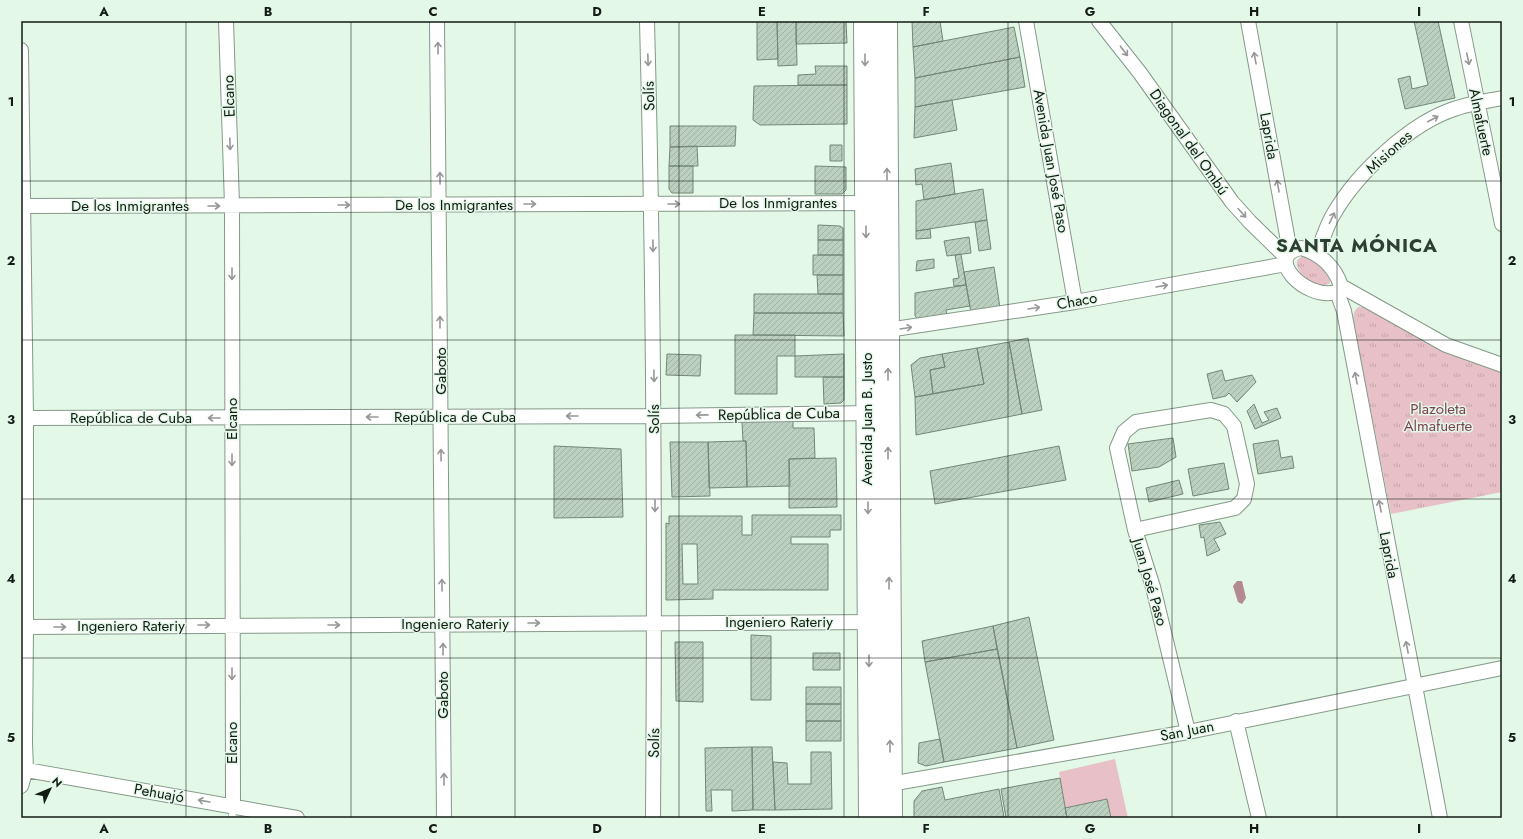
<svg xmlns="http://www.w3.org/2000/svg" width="1523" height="839" viewBox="0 0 1523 839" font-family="Jost,sans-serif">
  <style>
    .green { fill: #e7c0c8 }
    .park { fill: url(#park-tufts) }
    .water { fill: #b38992 }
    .building { fill: url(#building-hatch); stroke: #738677; fill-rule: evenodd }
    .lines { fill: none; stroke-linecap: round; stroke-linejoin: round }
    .lane-casing { stroke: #859989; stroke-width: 8 }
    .street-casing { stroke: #859989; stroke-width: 16 }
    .primary-casing { stroke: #859989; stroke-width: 24 }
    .lane { stroke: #fff; stroke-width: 7 }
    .street { stroke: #fff; stroke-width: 14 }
    .primary { stroke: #fff; stroke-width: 22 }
    .oneway { stroke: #959896 }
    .grid { fill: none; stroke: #131b15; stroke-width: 1; stroke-opacity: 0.55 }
    .labels { text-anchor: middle; stroke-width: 3; stroke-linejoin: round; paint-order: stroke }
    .street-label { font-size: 15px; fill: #131b15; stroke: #e3f8e7 }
    .park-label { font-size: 15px; fill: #7e4353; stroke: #e3f8e7 }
    .district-label { font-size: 19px; font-weight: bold; letter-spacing: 1px; fill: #2e3f32; stroke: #e3f8e7 }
    .neatline { fill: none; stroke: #131b15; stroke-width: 1.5 }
    .grid-label { font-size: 13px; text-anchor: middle; font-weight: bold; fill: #131b15 }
  </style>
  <defs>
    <pattern id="park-tufts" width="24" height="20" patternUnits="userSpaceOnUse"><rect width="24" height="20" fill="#e7c0c8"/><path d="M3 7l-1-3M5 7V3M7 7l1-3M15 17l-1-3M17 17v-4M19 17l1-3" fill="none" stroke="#c5a4ab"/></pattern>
    <pattern id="building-hatch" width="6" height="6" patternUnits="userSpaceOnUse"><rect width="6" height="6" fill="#bcd0c0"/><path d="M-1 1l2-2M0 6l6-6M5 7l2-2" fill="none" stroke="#a1b2a4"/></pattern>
  </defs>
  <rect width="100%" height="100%" fill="#e3f8e7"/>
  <path class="green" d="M1115 759 1128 818H1067L1059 772Z"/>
  <path class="park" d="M1304 256C1314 259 1331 271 1330 283 1316 293 1282 262 1304 256Z
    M1358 307H1364L1454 355 1502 373V492L1391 514 1353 320 1354 312Z"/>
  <path class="water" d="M1237 581H1242L1246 598 1242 604 1238 602 1233 586Z"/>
  <path class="building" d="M757 21H777L778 59 757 60Z
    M777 21H796L797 65 778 66Z
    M796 21H846L847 43 796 44Z
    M912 21H940L943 41 913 47Z
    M1414 21H1438L1455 98 1405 109 1398 79 1410 76 1412 89 1428 85Z
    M1014 27 1020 57 915 78 913 47Z
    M1020 57 1025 87 915 107V78Z
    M815 66H847V85H798V75L816 74Z
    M847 85V124L760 125 753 120 754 86Z
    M952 100 957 130 914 138 915 107Z
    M670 126H736L735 146 670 147Z
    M830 145H842V161H830Z
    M697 146 698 166H669L670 147Z
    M951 163 955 194 924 200 922 184 916 185 915 169Z
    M669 166H693V193H672L669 189Z
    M815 166 846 167V190L842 194H815Z
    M983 189 987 220 916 231V201Z
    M987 220 991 249 979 251 975 222Z
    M818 225 840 226 843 228V240H818Z
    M930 229 931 238 916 239V231Z
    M969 237 971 253 947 256 944 241Z
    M818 240H843V255H818Z
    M961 254 966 285 954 286 953 279 959 278 955 255Z
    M813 255H843V275H813Z
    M934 259V268L916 271 917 261Z
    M994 267 1000 308 971 313 964 272Z
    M817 275H843V294H818Z
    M966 285 970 306 946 310 947 316 919 320 915 316V293Z
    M754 294H843V313H754Z
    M754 313H843L844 336 753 335Z
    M735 335H795V356H777V394H735Z
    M1028 338 1042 410 1022 414 1009 342Z
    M1009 342 1022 414 916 435 915 397 984 384 977 348Z
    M977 348 984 384 933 394 930 370 945 367 942 354Z
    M667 354 701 355 700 376 666 375Z
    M844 354V377H795V356Z
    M942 354 945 367 930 370 933 394 915 397 911 365 920 358Z
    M1222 370 1225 381 1252 375 1256 382 1237 402 1229 393 1226 396 1213 399 1207 374Z
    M823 377H844V400L841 403 824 404Z
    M1254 404 1262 423 1269 420 1264 412 1277 408 1281 418 1255 429 1247 411Z
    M793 421V428H814L815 458 789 459 790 486 747 487 746 441H743L742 422Z
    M1173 438 1176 457 1159 467 1132 471 1128 444Z
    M1278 440 1281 458 1292 456 1294 468 1258 474 1253 444Z
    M743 441H746L747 487 709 488 708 442Z
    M670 442H708L710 496 672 497Z
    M554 446 621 449 623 517 554 518Z
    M1059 446 1066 480 935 504 930 471Z
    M836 458 837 507 789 508V459Z
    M1224 463 1229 489 1193 496 1188 469Z
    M1179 480 1183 494 1149 502 1146 488Z
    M752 515H841V530H830V537H791V544H828V590H713V599L666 600V523L669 524V516H742V535H752ZM682 544H697L698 584H683Z
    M1220 522 1226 534 1214 539 1220 550 1207 556 1204 537 1201 538 1199 525Z
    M1029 617 1054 740 1017 748 993 626Z
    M993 626 997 649 925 662 922 641Z
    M751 635 771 636V700H751Z
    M675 642H703V702L676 701Z
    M997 649 1017 748 944 762 925 662Z
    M813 653H840V670H813Z
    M806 687H841V704H806Z
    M806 704H841V721H806Z
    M806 721H841V741H806Z
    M940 739 944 762 926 766 918 763 919 743Z
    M752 747H772L775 810H753Z
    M752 747 753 810 732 811V790H711L712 811H706L705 748Z
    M811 752H831L832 809 775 810 773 762 787 763 788 784H811Z
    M1060 778 1067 818H1006L1001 789Z
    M942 787 945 800 999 789 1004 817 914 818V801L922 791Z
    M1107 799 1111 818H1067L1065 808Z"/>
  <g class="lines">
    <defs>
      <path id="lane" d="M232 818 233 806"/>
      <path id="street" d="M226 21 232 205 233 806
        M437 21 444 818
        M647 21C654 287 655 552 653 818
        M1026 21 1075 302
        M1099 21 1140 73 1232 202 1250 222 1286 257
        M1248 21 1290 252
        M1461 21 1502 224
        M21 50 26 418V627L25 743 26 769 21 786
        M21 206 875 203
        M1301 248C1320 253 1335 267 1341 286L1337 292C1304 301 1263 255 1301 248Z
        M1317 254C1322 241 1326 227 1333 215 1357 173 1411 122 1457 108 1472 103 1487 101 1502 98
        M1341 286 1446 345 1502 365
        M1337 292 1344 311 1440 818
        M881 331 1075 302 1286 264
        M21 418 655 416 875 413
        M1135 530 1235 508 1244 499 1247 484 1234 426 1224 414 1211 410 1136 422 1124 432 1117 448 1135 530 1153 587 1188 732
        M21 627 877 622
        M1236 721 1259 818
        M21 769 297 818
        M884 785 1188 732 1502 668"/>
      <path id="primary" d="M865 21 870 818
        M886 21 891 818"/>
    </defs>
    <use href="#lane" class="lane-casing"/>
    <use href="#street" class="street-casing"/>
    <use href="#primary" class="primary-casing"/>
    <use href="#lane" class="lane"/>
    <use href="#street" class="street"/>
    <use href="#primary" class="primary"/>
  </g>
  <defs><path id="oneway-shaft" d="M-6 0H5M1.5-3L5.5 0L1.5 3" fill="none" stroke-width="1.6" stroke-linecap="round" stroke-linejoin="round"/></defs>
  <g class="oneway">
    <use href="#oneway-shaft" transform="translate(438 48) rotate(-91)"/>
    <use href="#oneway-shaft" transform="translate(1124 51) rotate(53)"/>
    <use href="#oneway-shaft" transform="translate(1255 58) rotate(-100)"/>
    <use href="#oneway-shaft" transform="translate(1468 59) rotate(78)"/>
    <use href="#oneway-shaft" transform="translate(648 60) rotate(88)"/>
    <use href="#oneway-shaft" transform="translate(865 60) rotate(90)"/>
    <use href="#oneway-shaft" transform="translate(1433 119) rotate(-27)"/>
    <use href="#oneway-shaft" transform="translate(230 144) rotate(88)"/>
    <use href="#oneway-shaft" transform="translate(887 174) rotate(-90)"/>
    <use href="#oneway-shaft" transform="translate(440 178) rotate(-91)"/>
    <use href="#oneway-shaft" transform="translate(1278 186) rotate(-100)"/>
    <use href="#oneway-shaft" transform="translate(530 204)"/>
    <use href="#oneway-shaft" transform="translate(674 204)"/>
    <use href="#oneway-shaft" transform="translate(344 205)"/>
    <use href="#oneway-shaft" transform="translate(214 206)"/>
    <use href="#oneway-shaft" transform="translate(1242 213) rotate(48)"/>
    <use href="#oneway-shaft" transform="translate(1332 218) rotate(-64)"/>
    <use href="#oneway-shaft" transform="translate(866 232) rotate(90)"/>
    <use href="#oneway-shaft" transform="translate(653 246) rotate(89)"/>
    <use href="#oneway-shaft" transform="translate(232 274) rotate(90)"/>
    <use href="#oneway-shaft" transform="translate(1162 286) rotate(-10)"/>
    <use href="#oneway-shaft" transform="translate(1034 308) rotate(-9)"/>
    <use href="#oneway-shaft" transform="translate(440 322) rotate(-90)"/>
    <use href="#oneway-shaft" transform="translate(906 328) rotate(-9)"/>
    <use href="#oneway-shaft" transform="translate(888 374) rotate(-90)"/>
    <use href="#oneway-shaft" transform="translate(654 376) rotate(89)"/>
    <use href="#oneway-shaft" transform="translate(1356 378) rotate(-101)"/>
    <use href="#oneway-shaft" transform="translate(702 415) rotate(179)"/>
    <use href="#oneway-shaft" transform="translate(572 416) rotate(180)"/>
    <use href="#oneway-shaft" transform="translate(372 417) rotate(180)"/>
    <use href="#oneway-shaft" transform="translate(214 418) rotate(180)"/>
    <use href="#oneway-shaft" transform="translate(888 453) rotate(-90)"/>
    <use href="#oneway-shaft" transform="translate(441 455) rotate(-91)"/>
    <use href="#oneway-shaft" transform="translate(232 460) rotate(90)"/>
    <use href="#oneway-shaft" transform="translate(655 506) rotate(90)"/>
    <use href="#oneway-shaft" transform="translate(1380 506) rotate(-101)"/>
    <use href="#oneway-shaft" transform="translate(868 508) rotate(90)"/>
    <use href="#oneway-shaft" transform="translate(889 583) rotate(-90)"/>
    <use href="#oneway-shaft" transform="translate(442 585) rotate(-91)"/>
    <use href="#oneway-shaft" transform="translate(534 623)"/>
    <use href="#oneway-shaft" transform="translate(204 625)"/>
    <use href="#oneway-shaft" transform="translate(334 625)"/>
    <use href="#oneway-shaft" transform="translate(60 627)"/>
    <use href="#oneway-shaft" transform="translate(1407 647) rotate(-101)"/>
    <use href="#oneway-shaft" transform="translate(443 649) rotate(-90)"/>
    <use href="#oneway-shaft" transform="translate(869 661) rotate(90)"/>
    <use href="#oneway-shaft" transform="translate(232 674) rotate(90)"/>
    <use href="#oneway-shaft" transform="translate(890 746) rotate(-90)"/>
    <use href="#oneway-shaft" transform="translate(444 779) rotate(-90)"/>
    <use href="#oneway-shaft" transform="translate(204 801) rotate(-170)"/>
  </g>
  <path class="grid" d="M186 21V818M351 21V818M515 21V818M679 21V818M844 21V818M1008 21V818M1172 21V818M1337 21V818M21 181H1502M21 340H1502M21 499H1502M21 658H1502"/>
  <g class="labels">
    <g class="street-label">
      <text transform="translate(229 96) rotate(-92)" y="5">Elcano</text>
      <text transform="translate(649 96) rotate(-92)" y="5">Solís</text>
      <text transform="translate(1481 122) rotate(78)" y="5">Almafuerte</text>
      <text transform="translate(1269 136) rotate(80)" y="5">Laprida</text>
      <text transform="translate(1189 142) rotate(55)" y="5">Diagonal del Ombú</text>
      <text transform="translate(1389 152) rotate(-42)" y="5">Misiones</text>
      <text transform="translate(1051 161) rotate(80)" y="5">Avenida Juan José Paso</text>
      <text x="778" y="208">De los Inmigrantes</text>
      <text x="454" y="210">De los Inmigrantes</text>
      <text x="130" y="211">De los Inmigrantes</text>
      <text transform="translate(1077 301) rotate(-10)" y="5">Chaco</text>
      <text transform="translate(441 371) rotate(-90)" y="5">Gaboto</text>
      <text transform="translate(779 414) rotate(-1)" y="5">República de Cuba</text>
      <text x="455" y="422">República de Cuba</text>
      <text x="131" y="423">República de Cuba</text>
      <text transform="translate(232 419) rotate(-90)" y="5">Elcano</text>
      <text transform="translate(654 419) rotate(-90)" y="5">Solís</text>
      <text transform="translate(867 419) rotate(-90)" y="5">Avenida Juan B. Justo</text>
      <text transform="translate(1389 555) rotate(79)" y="5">Laprida</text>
      <text transform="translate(1150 582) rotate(74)" y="5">Juan José Paso</text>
      <text x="779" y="627">Ingeniero Rateriy</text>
      <text x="455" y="629">Ingeniero Rateriy</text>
      <text x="131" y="631">Ingeniero Rateriy</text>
      <text transform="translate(443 695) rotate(-90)" y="5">Gaboto</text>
      <text transform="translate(1187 731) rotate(-11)" y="5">San Juan</text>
      <text transform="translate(232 743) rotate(-90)" y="5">Elcano</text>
      <text transform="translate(654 743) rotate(-89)" y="5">Solís</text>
      <text transform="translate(159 793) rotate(10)" y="5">Pehuajó</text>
    </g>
    <g class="park-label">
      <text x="1438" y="414">Plazoleta<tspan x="1438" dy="17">Almafuerte</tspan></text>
    </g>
    <g class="district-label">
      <text x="1357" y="252">SANTA MÓNICA</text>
    </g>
  </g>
  <rect width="1523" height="839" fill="none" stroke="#e3f8e7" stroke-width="44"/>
  <g transform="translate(50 789) rotate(46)" stroke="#e3f8e7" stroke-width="3" paint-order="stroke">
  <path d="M0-3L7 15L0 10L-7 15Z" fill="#131b15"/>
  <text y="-6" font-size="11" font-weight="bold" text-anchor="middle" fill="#131b15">N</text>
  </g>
  <rect x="22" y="22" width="1479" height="795" class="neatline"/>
  <g class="grid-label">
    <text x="104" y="16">A</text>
    <text x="268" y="16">B</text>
    <text x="433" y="16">C</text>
    <text x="597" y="16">D</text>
    <text x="762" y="16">E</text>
    <text x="926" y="16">F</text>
    <text x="1090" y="16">G</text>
    <text x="1254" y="16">H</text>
    <text x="1419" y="16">I</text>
    <text x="11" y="106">1</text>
    <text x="1512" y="106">1</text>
    <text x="11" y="265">2</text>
    <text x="1512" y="265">2</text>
    <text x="11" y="424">3</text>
    <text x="1512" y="424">3</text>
    <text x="11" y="583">4</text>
    <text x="1512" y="583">4</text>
    <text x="11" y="742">5</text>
    <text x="1512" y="742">5</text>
    <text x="104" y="833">A</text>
    <text x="268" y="833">B</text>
    <text x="433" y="833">C</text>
    <text x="597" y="833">D</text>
    <text x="762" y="833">E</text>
    <text x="926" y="833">F</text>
    <text x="1090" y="833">G</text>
    <text x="1254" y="833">H</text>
    <text x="1419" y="833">I</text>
  </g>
</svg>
